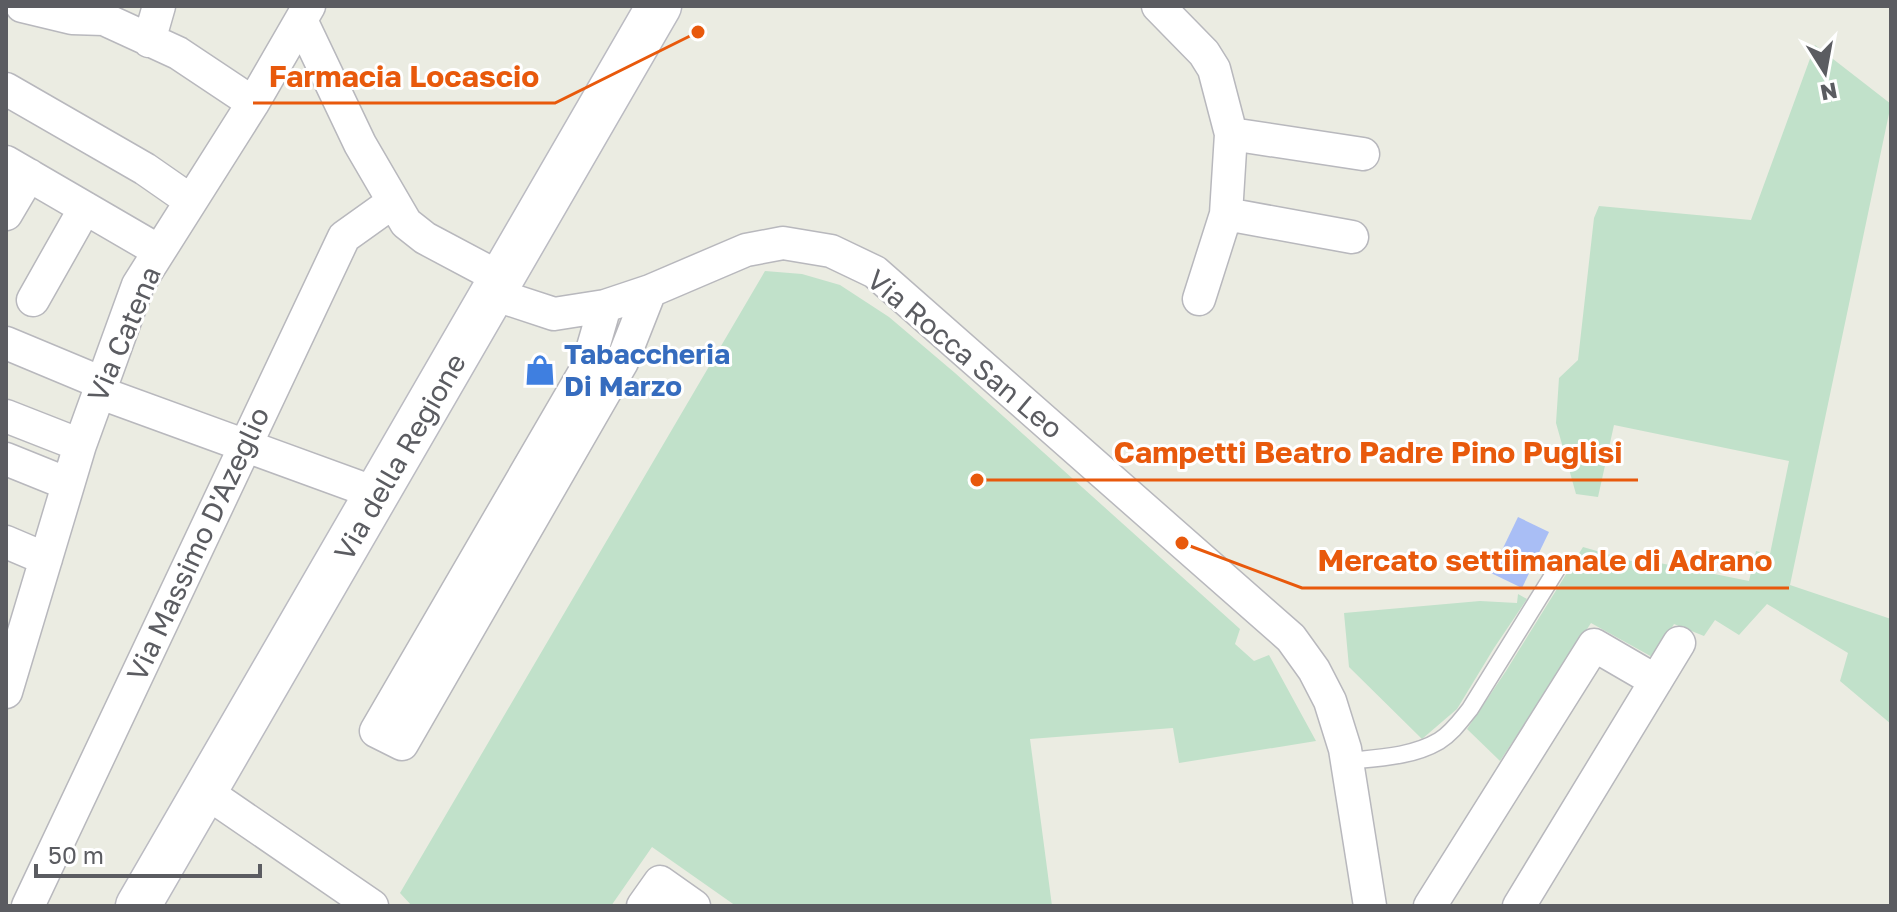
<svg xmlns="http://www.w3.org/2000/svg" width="1897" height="912" viewBox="0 0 1897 912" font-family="'Golos Text',sans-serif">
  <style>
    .green { fill: #c1e1ca }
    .water { fill: #a9bef5 }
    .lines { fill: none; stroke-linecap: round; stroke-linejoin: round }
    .service-casing { stroke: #b8b8bd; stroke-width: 19 }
    .minor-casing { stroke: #b8b8bd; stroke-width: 35 }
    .secondary-casing { stroke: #bbbbc2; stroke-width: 47 }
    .service { stroke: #fff; stroke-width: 16 }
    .minor { stroke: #fff; stroke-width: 32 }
    .secondary { stroke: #fff; stroke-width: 44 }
    .labels { text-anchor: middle; stroke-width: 6; stroke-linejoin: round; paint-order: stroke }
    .street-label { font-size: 28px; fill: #5b5c61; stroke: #fff }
    .shop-label { font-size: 28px; font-weight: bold; fill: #366cbe; stroke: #fff; text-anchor: start }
    .leader { fill: none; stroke: #e8590c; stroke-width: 3 }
    .callout-dot { fill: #e8590c; stroke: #fff; stroke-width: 3 }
    .callout-label { font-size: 30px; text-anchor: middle; font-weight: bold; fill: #e8590c; stroke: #fff; stroke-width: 6; stroke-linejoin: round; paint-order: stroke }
  </style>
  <rect width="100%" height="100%" fill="#ebece2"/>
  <path class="green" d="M1815 45 1891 104 1790 585 1891 619V724L1840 681 1848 653 1767 604 1739 635 1715 620 1704 636 1674 624 1654 658 1591 623 1500 761 1467 729 1506 671 1583 547 1638 563 1640 559 1749 581 1756 551 1770 554 1789 461 1614 425 1598 497 1576 494 1556 423 1559 378 1578 360 1594 218 1599 206 1751 220Z
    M765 271 802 274 840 285 889 317 955 373 1240 629 1235 644 1254 661 1269 655 1316 741 1179 763 1173 728 1030 739 1052 906H736L652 847 611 906H412L400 893Z
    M1518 594 1527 599 1494 648 1457 709 1422 739 1349 667 1344 613 1480 601 1517 603Z"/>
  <path class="water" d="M1518 517 1549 532 1522 588 1491 573Z"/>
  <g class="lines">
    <defs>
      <path id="service" d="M1347 761C1377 758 1412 757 1439 741 1452 733 1461 720 1470 709L1560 564"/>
      <path id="minor" d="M22 6 72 18 104 19 178 53 253 103
        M1158 6 1204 53 1214 69 1231 134 1226 214 1199 299
        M301 20 360 144 406 223 425 238 502 279
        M149 41 159 6
        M6 89 145 169 191 201
        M1231 134 1363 154
        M6 162 159 251
        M6 214 29 175
        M1226 214 1352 237
        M493 294 554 314 605 306 650 291 746 250 783 243 831 251 875 272 1291 638 1314 670 1330 701 1345 749 1370 906
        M33 300 85 208
        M605 306 587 368 376 731 402 744 622 362 650 291
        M6 343 102 383
        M98 392 378 494
        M6 416 80 445
        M6 459 68 484
        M6 542 46 559
        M6 692 80 445 138 285 253 103 309 6
        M206 792 372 906
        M28 906 344 237 393 202
        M643 906 660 882 694 906
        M1430 906 1594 645 1656 681
        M1519 906 1679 643"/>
      <path id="secondary" d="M138 906 659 6"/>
    </defs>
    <use href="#service" class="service-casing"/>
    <use href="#minor" class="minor-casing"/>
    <use href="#secondary" class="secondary-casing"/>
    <use href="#service" class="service"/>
    <use href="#minor" class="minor"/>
    <use href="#secondary" class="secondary"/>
  </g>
  <defs>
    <symbol id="shop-bare" viewBox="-9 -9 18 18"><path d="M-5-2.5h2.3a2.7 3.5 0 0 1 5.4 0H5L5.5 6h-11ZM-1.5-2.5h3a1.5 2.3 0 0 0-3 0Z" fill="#3f7fe0" stroke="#fff" stroke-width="2.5" paint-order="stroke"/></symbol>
  </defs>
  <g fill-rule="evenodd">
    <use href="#shop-bare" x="518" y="348" width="44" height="44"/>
  </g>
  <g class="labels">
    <g class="street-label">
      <text transform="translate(124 334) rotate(-67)" y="10">Via Catena</text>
      <text transform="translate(965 354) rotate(40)" y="10">Via Rocca San Leo</text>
      <text transform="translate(400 457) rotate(-60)" y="10">Via della Regione</text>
      <text transform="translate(198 544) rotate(-65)" y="10">Via Massimo D'Azeglio</text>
    </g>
    <g class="shop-label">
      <text x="564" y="364">Tabaccheria<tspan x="564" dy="32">Di Marzo</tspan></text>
    </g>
  </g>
  <path class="leader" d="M698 32L555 103H253M977 480L1097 480H1638M1182 543L1302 588H1789"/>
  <g class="callout-dot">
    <circle cx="698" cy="32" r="8"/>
    <circle cx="977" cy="480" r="8"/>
    <circle cx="1182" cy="543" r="8"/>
  </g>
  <g class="callout-label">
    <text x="404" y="87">Farmacia Locascio</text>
    <text x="1368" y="463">Campetti Beatro Padre Pino Puglisi</text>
    <text x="1545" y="571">Mercato settiimanale di Adrano</text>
  </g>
  <rect width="1897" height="912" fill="none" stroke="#5b5c61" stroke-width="16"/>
  <g transform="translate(1825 72) rotate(169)" stroke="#ffffff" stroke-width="6" paint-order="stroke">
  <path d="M0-6L14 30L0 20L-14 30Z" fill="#5b5c61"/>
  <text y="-12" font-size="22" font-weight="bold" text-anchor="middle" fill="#5b5c61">N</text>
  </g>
  <path d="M36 864v12h224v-12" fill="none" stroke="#5b5c61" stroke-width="4"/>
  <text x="48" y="864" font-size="24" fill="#5b5c61" stroke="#ffffff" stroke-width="6" paint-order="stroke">50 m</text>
</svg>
